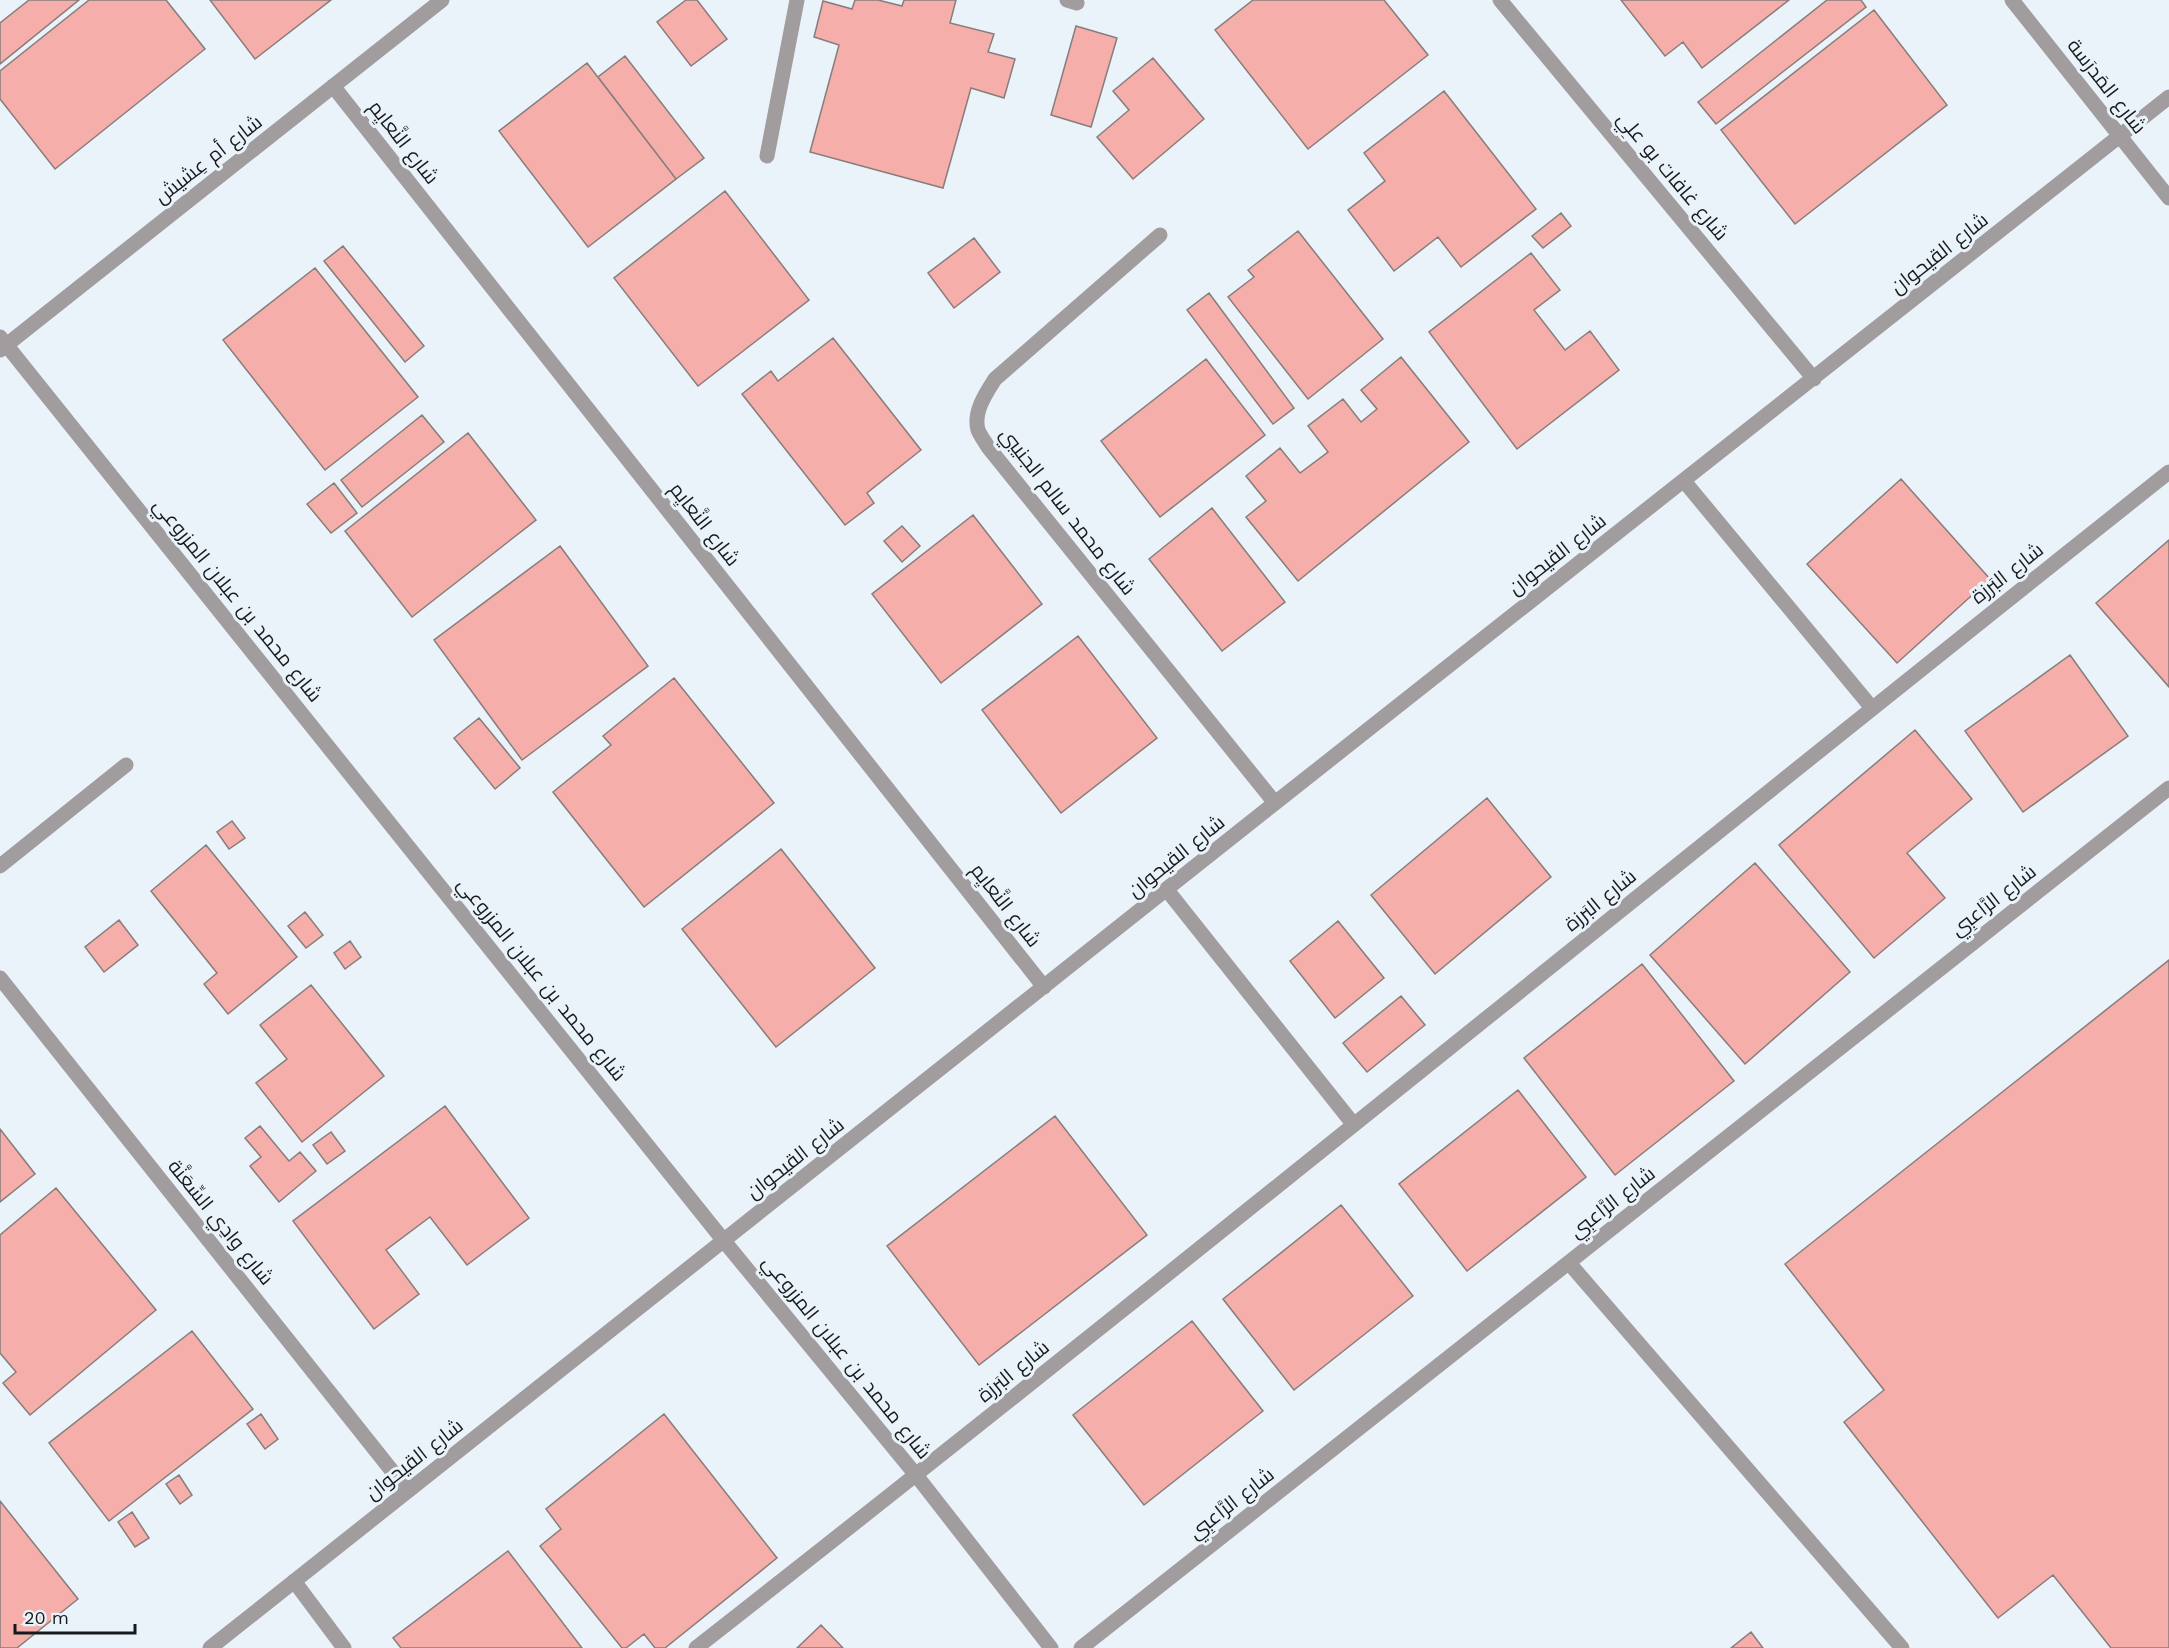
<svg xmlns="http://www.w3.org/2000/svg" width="2169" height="1648" viewBox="0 0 2169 1648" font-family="'Work Sans',Cairo,sans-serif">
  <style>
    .building { fill: #f5aea9; stroke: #877d7c; stroke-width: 1.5 }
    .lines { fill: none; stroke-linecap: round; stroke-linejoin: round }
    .minor { stroke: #a19c9d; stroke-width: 15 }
    .labels { text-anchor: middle; stroke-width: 6; stroke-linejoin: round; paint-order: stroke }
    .street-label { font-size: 20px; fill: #171a1c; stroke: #ebf3fa }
  </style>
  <rect width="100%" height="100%" fill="#ebf3fa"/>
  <path class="building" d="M29 0H79L0 64V23Z
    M89 0H166L205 49 55 169 0 99V71Z
    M210 0H331L255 59Z
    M686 0H697L727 39 691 66 657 22Z
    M855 0H878L902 6 904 0H956L950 23 994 34 988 52 1015 59 1004 98 971 88 943 188 810 152 839 45 814 37 823 1 852 9Z
    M1253 0H1384L1428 55 1308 149 1215 30Z
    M1621 0H1789L1702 68 1683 42 1665 56Z
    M1827 0H1861L1866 7 1716 124 1698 102Z
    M1874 10 1947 105 1795 224 1721 130Z
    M1076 26 1117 38 1091 127 1051 115Z
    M625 56 704 158 676 179 598 77Z
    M1153 58 1204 119 1133 179 1097 137 1129 110 1113 91Z
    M587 63 676 179 588 247 499 131Z
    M1444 91 1536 209 1461 267 1438 237 1394 271 1348 210 1385 181 1364 153Z
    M725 191 809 300 698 386 614 278Z
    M1561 213 1571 226 1543 248 1532 236Z
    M1298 231 1383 339 1308 399 1228 297 1254 277 1248 270Z
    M974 238 1000 272 954 308 928 273Z
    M343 246 424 346 405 362 324 261Z
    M1531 253 1560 290 1534 310 1565 350 1590 331 1619 370 1517 449 1429 332Z
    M315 268 418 397 325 470 223 340Z
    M1209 293 1294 408 1273 424 1187 310Z
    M833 338 921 450 867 493 874 503 845 525 742 394 771 371 778 381Z
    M1401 357 1469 442 1298 581 1246 517 1266 501 1246 476 1280 448 1300 473 1328 452 1308 426 1343 399 1361 422 1377 409 1361 390Z
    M1206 359 1265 435 1160 517 1101 441Z
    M422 415 444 442 362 507 341 480Z
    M468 433 536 520 412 617 345 531Z
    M1901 479 1990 579 1897 663 1807 564Z
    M334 483 357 513 331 533 307 504Z
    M1212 508 1285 602 1222 651 1149 559Z
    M973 515 1042 604 941 683 872 594Z
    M902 526 920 546 902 562 884 541Z
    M2169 540V687L2096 603Z
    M560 546 648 666 522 760 434 640Z
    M1078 636 1157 738 1061 813 982 710Z
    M2070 655 2128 736 2023 812 1965 731Z
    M674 678 774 803 644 907 553 792 611 745 603 736Z
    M479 718 520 768 495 789 454 738Z
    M1915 730 1972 799 1907 853 1945 898 1874 958 1779 845Z
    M1487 798 1551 877 1435 974 1371 895Z
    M232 821 245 838 229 849 217 832Z
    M206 845 297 957 228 1014 204 984 217 973 151 891Z
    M781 849 875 968 776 1047 682 929Z
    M1755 863 1850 972 1745 1064 1650 955Z
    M305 912 323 935 306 948 288 926Z
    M119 920 138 945 104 972 85 947Z
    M1338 921 1384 978 1335 1018 1290 961Z
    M350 941 361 957 345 969 334 953Z
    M2169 960V1648H2111L2053 1575 1998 1618 1844 1422 1884 1390 1785 1264Z
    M1642 964 1734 1081 1615 1175 1524 1058Z
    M311 985 384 1076 302 1142 256 1083 287 1059 260 1025Z
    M1401 996 1425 1025 1367 1072 1343 1043Z
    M1518 1090 1586 1177 1467 1271 1399 1184Z
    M445 1106 529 1218 467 1265 430 1217 386 1250 419 1294 374 1329 293 1221Z
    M1055 1116 1147 1235 979 1365 887 1246Z
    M260 1126 289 1161 300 1152 316 1171 279 1202 250 1166 261 1157 245 1138Z
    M0 1129 35 1174 0 1202Z
    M331 1132 345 1151 327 1164 313 1145Z
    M56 1188 156 1310 30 1415 3 1383 16 1372 0 1353V1235Z
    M1341 1205 1413 1296 1294 1390 1223 1299Z
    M1192 1321 1263 1411 1144 1505 1073 1415Z
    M192 1331 253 1409 109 1521 49 1443Z
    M261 1414 278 1439 265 1449 247 1424Z
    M664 1414 777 1558 665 1648H655L644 1634 626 1648H622L540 1546 561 1529 546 1509Z
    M179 1475 192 1495 180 1504 166 1484Z
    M0 1501 78 1599 17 1648H0Z
    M132 1512 149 1538 135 1547 118 1522Z
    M508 1551 582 1648H401L393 1638Z
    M821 1625 843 1648H797Z
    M1751 1632 1763 1648H1731Z"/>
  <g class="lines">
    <path class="minor" d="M1067 0 1077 3
      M1500 0 1814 379
      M2012 0 2169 198
      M333 86 1044 987
      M767 156 797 0
      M1160 235 995 379C986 393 973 412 978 430 980 435 985 442 988 447L1275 803
      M0 337 724 1241 916 1475 1051 1648
      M0 350 442 0
      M1684 481 1872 708
      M0 866 126 765
      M1167 890 1354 1125
      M0 978 408 1491
      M1569 1263 1902 1648
      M294 1581 344 1648
      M210 1648 1275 803 2169 97
      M696 1648C1191 1260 1677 862 2169 472
      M1081 1648 2169 788"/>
  </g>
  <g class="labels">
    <g class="street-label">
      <text transform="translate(2107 86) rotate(52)" y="7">شارع المَدرَسة</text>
      <text transform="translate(404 142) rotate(52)" y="7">شارع النَّعايِم</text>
      <text transform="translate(208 159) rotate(-38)" y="7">شارع أم عِشيش</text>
      <text transform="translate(1673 176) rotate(50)" y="7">شارع غافات بو علِي</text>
      <text transform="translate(1939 253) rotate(-38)" y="7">شارع القيحوان</text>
      <text transform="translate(1068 511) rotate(52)" y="7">شارع محمد سالم الجنيبي</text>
      <text transform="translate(705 524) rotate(52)" y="7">شارع النَّعايِم</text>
      <text transform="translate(1557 554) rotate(-38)" y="7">شارع القيحوان</text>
      <text transform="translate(2007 573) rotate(-38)" y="7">شارع البَرزة</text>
      <text transform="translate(238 600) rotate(51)" y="7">شارع محمد بن عبلان المزروعي</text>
      <text transform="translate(1176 856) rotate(-39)" y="7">شارع القيحوان</text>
      <text transform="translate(1600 900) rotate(-39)" y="7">شارع البَرزة</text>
      <text transform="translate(1993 900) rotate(-38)" y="7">شارع الرَّاعبِي</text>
      <text transform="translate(1006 905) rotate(52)" y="7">شارع النَّعايِم</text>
      <text transform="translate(542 979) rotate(51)" y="7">شارع محمد بن عبلان المزروعي</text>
      <text transform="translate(795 1158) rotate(-38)" y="7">شارع القيحوان</text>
      <text transform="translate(1612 1202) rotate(-38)" y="7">شارع الرَّاعبِي</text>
      <text transform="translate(221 1222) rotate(51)" y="7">شارع وادِي السِّعَنَّة</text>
      <text transform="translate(847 1357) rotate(51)" y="7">شارع محمد بن عبلان المزروعي</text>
      <text transform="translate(1013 1371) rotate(-39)" y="7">شارع البَرزة</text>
      <text transform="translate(414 1459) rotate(-38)" y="7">شارع القيحوان</text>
      <text transform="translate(1231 1503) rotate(-38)" y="7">شارع الرَّاعبِي</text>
    </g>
  </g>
  <path d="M15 1624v9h120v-9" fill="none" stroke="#171a1c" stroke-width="3"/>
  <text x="24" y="1624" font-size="18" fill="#171a1c" stroke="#ebf3fa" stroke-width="4.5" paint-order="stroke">20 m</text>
</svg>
